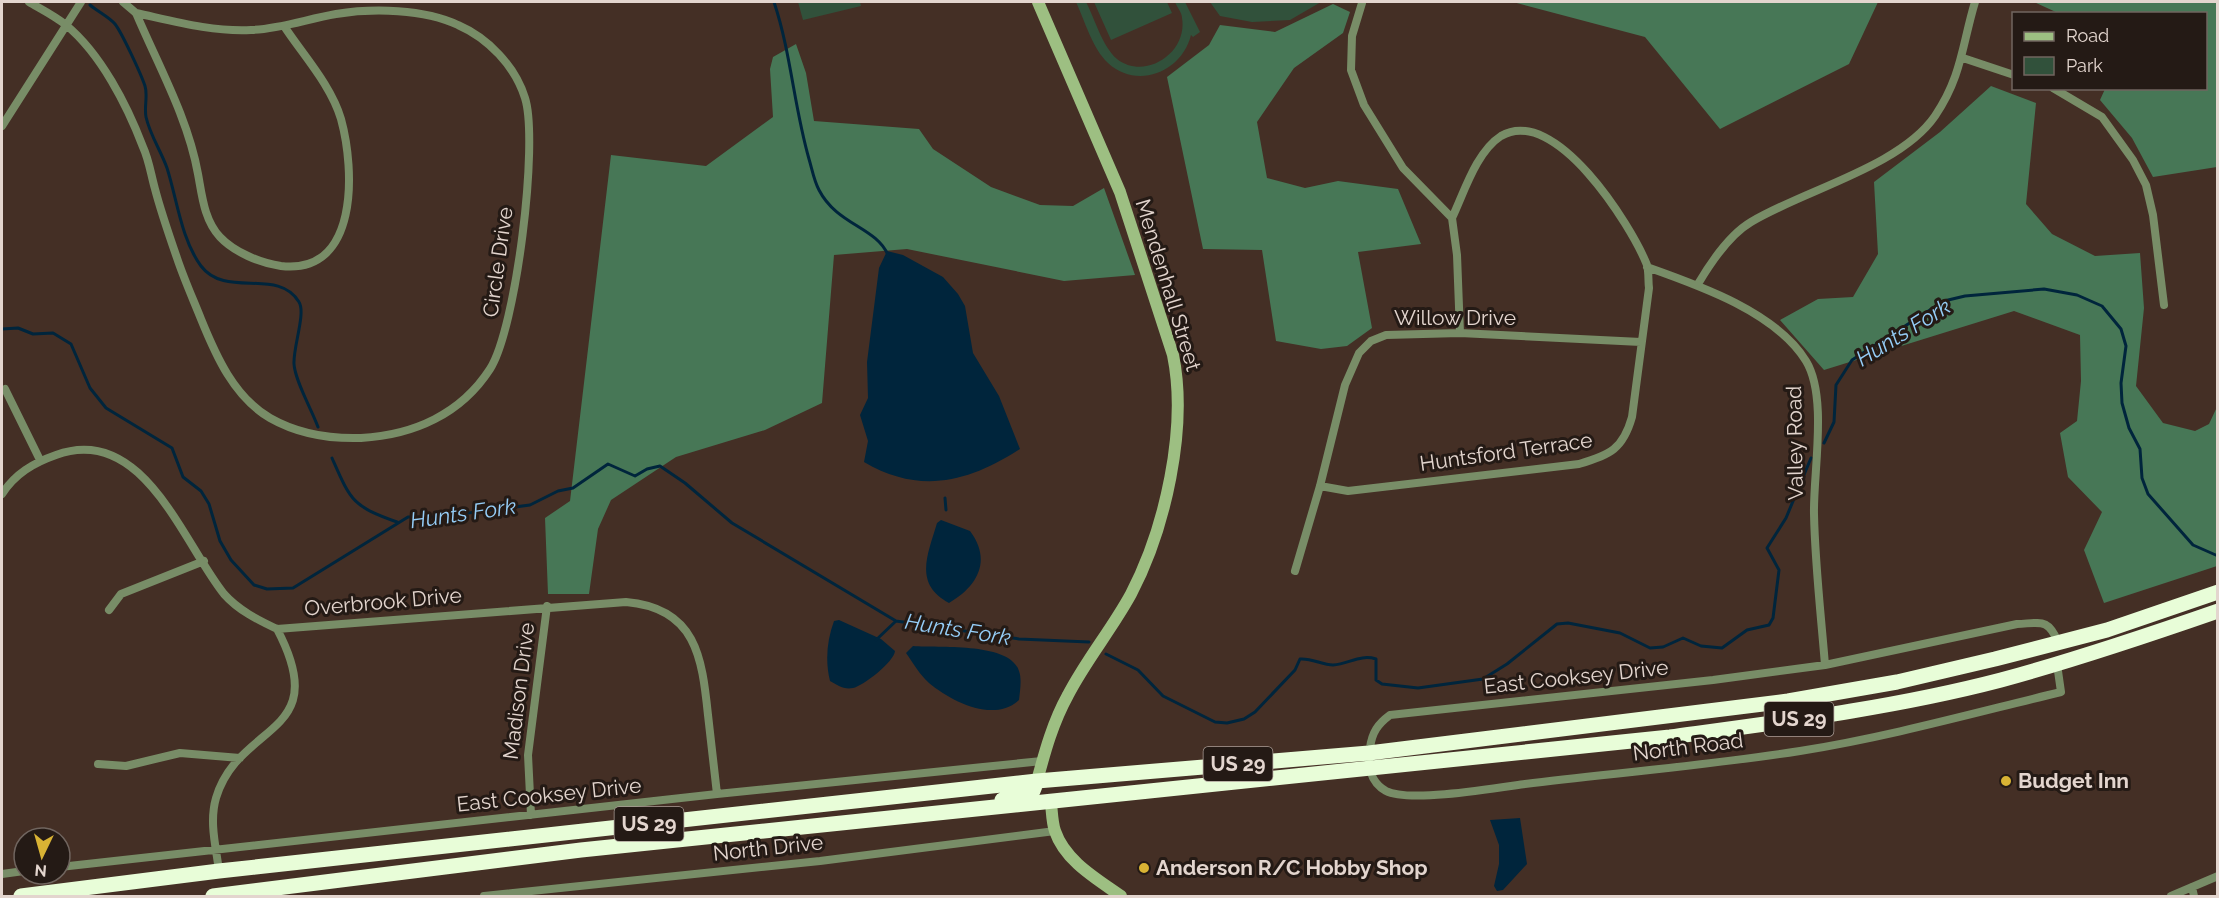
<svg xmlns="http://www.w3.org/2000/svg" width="2219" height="898" viewBox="0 0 2219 898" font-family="Raleway,sans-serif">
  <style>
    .green { fill: #31513b }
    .forest { fill: #477756 }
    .water { fill: #00253c }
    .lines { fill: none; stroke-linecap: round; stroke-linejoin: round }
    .stream { stroke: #00253c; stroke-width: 3 }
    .street { stroke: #788d67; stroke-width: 8 }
    .secondary { stroke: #9dbf82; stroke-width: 12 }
    .highway { stroke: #e8fdd8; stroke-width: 15 }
    .poi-dot { fill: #d9b334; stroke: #241a15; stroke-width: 2 }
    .labels { text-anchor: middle; stroke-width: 6; stroke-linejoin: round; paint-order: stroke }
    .shield { fill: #241a15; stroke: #aa9d96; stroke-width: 1.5 }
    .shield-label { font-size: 20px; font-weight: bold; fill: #e3d5ce }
    .street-label { font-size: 21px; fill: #e3d5ce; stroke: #241a15 }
    .poi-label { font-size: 21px; font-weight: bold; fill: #e3d5ce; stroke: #241a15; text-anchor: start }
    .water-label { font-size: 22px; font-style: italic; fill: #95cdf7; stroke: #241a15 }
  </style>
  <rect width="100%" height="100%" fill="#442f25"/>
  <path class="green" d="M798 2H860L861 6 803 20Z
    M1076 2H1086C1095 19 1102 46 1117 59 1145 81 1188 53 1182 18 1182 13 1177 7 1175 2H1185L1200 32 1193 37 1191 35C1182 72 1137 90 1108 63 1092 48 1085 21 1076 2Z
    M1094 2H1167L1172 13 1111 40Z
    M1210 2H1321L1290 20 1252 22 1220 16Z"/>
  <path class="forest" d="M1513 2H1878L1849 64 1720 129 1645 37Z
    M2034 2H2217V167L2153 177 2132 138 2100 100 2105 89 2206 88V14L2058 13Z
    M1333 4 1350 12 1343 33 1294 68 1257 122 1267 178 1305 188 1338 181 1398 189 1421 244 1358 252 1372 328 1347 346 1321 349 1276 341 1262 250 1203 249 1167 77 1209 45 1220 25 1275 32Z
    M796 44 806 73 814 121 919 129 933 149 991 187 1040 205 1073 206 1104 188 1135 275 1064 281 907 249 834 255 822 403 765 430 676 457 611 500 598 529 589 594H548L545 518 570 501 611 155 706 166 773 117 770 69 773 57Z
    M1991 86 2036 103 2026 204 2052 234 2095 256 2140 253 2144 308 2136 386 2163 423 2195 431 2209 424 2217 407V566L2104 603 2084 550 2102 512 2068 477 2060 433 2077 421 2081 381 2080 335 2014 311 1824 370 1780 320 1818 299 1853 297 1878 254 1874 182 1940 132Z"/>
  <path class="water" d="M887 251 903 255 943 277 958 294 965 306 973 353 999 396 1020 449C969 482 920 495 864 462L868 441 860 415 868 398 867 362 879 268Z
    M941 520 970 531C992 560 978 586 949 603 913 584 928 554 937 523Z
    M839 620 881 639 895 651C894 662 863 686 853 688 844 690 837 685 830 681 825 661 827 640 834 621Z
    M913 646C939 648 1010 642 1019 671 1022 679 1020 691 1019 700 994 723 952 702 929 683 920 675 913 663 906 653Z
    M1520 818 1527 864 1503 890 1497 891 1494 886 1499 864V845L1490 820Z"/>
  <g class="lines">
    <path class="stream" d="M774 2C791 53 794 107 809 159 812 169 814 181 819 190 837 225 876 227 888 255
      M90 5C97 11 109 17 115 24 122 33 141 74 145 86 148 95 144 107 146 117 150 135 161 151 167 168 177 199 181 239 201 266 226 299 278 267 299 302 306 313 293 347 294 364 295 381 312 410 318 427
      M2 329 18 328 33 334 53 333 71 344 90 388 106 408 172 448 183 477 201 491 209 504 220 541 231 560 254 585 267 589 293 588 408 517H438L530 505 558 491 573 488 608 464 635 476 647 469 660 466 685 483 732 523 896 621 1019 639 1089 642
      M1824 443 1834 422 1836 385 1852 360 1944 301 1965 296 2044 289 2077 295 2102 306 2121 329 2126 346 2121 383 2122 403 2129 428 2140 449 2142 478 2148 494 2193 545 2218 556
      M332 458C351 501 352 506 397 522
      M945 498 946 510
      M876 640 896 621
      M1106 654 1138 670 1163 696 1215 722 1227 723 1244 719 1255 712 1295 670 1300 659C1312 658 1322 665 1333 665 1349 664 1360 654 1376 659V680L1382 684 1418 688 1483 679 1507 664 1557 624 1568 623 1620 633 1650 648 1663 647 1683 638 1701 646 1722 648 1747 630 1769 625 1773 618 1779 570 1767 548 1786 518 1811 458"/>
    <path class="street" d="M29 2C41 9 55 16 66 25 101 54 127 105 143 147 149 160 151 175 155 189 161 212 169 235 177 258 184 279 193 299 201 319 216 356 234 397 270 418 298 434 330 439 361 438 414 435 461 414 490 369 516 329 539 142 525 98 515 66 488 38 458 25 424 9 373 8 336 14 307 19 280 29 251 30 212 32 173 21 136 13
      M123 2 136 13C158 65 188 118 198 174 202 195 204 220 220 237 234 252 260 263 281 266 359 275 355 170 341 119 331 85 303 55 284 26
      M1362 3 1352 36 1351 70 1364 105 1403 168 1452 218
      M1963 58 2014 75
      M2053 88 2102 117 2133 160 2146 185 2153 215 2164 305
      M2 126 81 2
      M1452 218 1457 255 1460 333
      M1647 267C1698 285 1776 312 1806 361 1828 397 1813 473 1814 514 1815 564 1821 615 1825 665
      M1698 284C1711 262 1729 235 1751 222 1804 190 1900 167 1935 116 1962 76 1962 45 1975 2
      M5 389 40 460
      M1320 486 1348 491 1579 464C1610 455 1623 449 1632 417L1649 288C1648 281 1649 272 1647 265 1631 225 1555 104 1501 136 1476 152 1464 193 1452 218
      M2 494C15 474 33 463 56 455 143 423 183 543 224 594 238 610 258 620 277 629L626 602C696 608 702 657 708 715 711 741 714 768 717 794
      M1295 571 1320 486 1345 385 1359 353 1371 341 1386 335 1460 333 1641 342
      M109 610 121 594 204 561
      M2057 664 2061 692C1974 713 1888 737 1800 751 1709 765 1617 773 1525 784 1497 788 1409 803 1386 791 1370 782 1367 765 1370 748 1372 732 1378 724 1390 715L1713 680 1825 665 2017 624C2041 623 2048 618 2058 642
      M98 764 126 766 180 753 240 758
      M531 815 528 755 547 606
      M60 867 717 794 1042 761
      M219 871C216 847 209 822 216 798 239 721 334 737 277 629
      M2 874 24 871
      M2192 887 2194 896
      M484 896 820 861 1055 831
      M2171 896 2218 876"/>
    <path class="secondary" d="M1037 781C1045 751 1053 722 1068 695 1086 660 1112 629 1131 594 1165 529 1188 428 1173 355L1120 192 1038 2
      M1051 803C1052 812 1052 822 1055 831 1065 861 1097 879 1121 896"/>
    <path class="highway" d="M1002 800 1033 791 1037 781
      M21 896 219 871 1037 781 1369 753 1788 701 1897 682 1995 659 2107 630 2218 592
      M213 896 581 850 1670 737C1781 722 1894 708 2001 680 2075 660 2146 636 2218 611"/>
  </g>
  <g class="poi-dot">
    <circle cx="2006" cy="781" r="6"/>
    <circle cx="1144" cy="868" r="6"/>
  </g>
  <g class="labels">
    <g class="shield">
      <rect x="1764.5" y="702" width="69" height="34" rx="4.5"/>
      <rect x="1203.5" y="747" width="69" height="34" rx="4.5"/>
      <rect x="614.5" y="807" width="69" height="34" rx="4.5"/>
    </g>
    <g class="shield-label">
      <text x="1799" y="726">US 29</text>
      <text x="1238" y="771">US 29</text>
      <text x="649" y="831">US 29</text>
    </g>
    <g class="street-label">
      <text transform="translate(498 262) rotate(-82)" y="7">Circle Drive</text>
      <text transform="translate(1168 285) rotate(73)" y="7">Mendenhall Street</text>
      <text x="1455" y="325">Willow Drive</text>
      <text transform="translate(1795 443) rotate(-91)" y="7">Valley Road</text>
      <text transform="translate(1506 452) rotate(-8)" y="7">Huntsford Terrace</text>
      <text transform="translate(383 602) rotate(-5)" y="7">Overbrook Drive</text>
      <text transform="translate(1576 677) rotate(-6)" y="7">East Cooksey Drive</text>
      <text transform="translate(519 691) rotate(-83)" y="7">Madison Drive</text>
      <text transform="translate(1688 747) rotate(-7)" y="7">North Road</text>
      <text transform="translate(549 795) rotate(-6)" y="7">East Cooksey Drive</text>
      <text transform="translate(768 848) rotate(-6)" y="7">North Drive</text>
    </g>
    <g class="poi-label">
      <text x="2018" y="788">Budget Inn</text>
      <text x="1156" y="875">Anderson R/C Hobby Shop</text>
    </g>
    <g class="water-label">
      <text transform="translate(1903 332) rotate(-32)" y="8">Hunts Fork</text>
      <text transform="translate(463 513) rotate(-8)" y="8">Hunts Fork</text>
      <text transform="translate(958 629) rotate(9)" y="8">Hunts Fork</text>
    </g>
  </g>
  <rect width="2219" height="898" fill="none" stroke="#e3d5ce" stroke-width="6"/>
  <rect x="2012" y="12" width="195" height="78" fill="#241a15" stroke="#70655f" stroke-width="1.5"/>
  <rect x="2024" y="32" width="30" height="9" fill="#9dbf82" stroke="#70655f" stroke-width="1.5"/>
  <text x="2066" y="42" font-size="18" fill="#e3d5ce">Road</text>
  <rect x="2024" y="57" width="30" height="18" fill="#31513b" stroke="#70655f" stroke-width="1.5"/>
  <text x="2066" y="72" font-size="18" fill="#e3d5ce">Park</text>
  <g transform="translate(42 856) rotate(185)"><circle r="28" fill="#241a15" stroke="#70655f" stroke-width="1.5"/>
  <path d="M0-4.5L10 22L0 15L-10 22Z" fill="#d9b334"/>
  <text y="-9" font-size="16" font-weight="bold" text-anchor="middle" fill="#e3d5ce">N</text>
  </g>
</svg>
